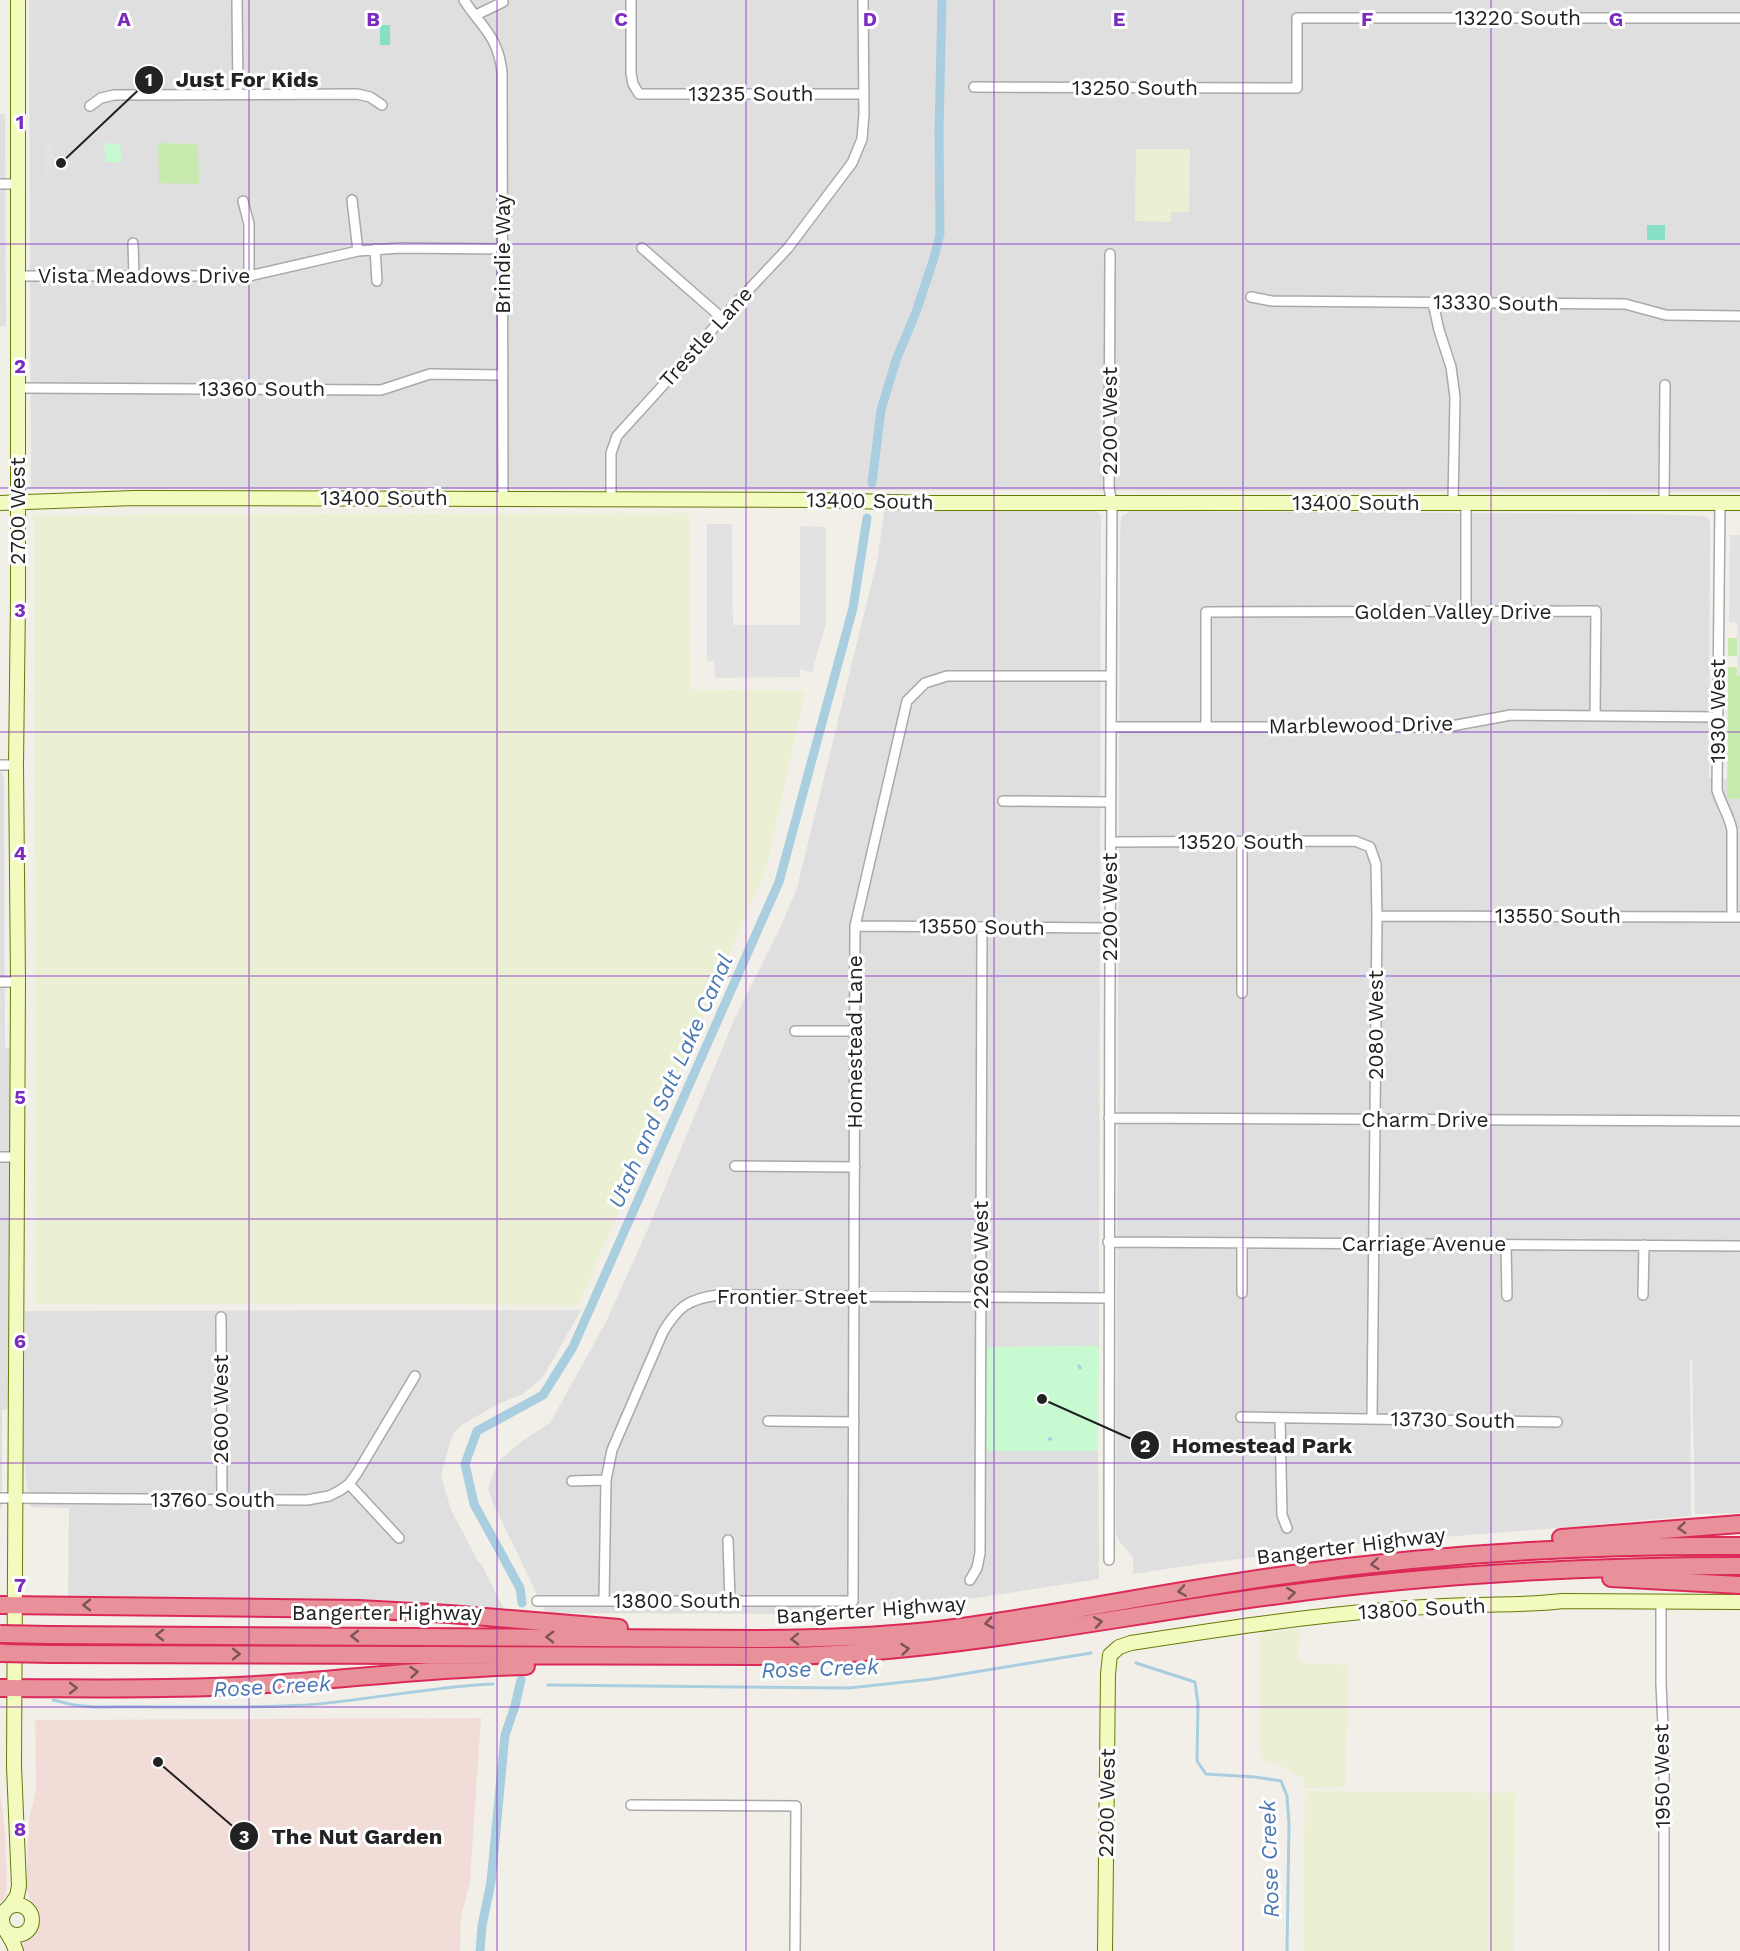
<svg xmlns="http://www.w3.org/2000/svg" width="1740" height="1951" viewBox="0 0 1740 1951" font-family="'Work Sans',sans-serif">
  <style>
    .residential { fill: #e0dfdf }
    .commercial { fill: #f2dcd8 }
    .farmland { fill: #ebf0d4 }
    .grass { fill: #c7ebaf }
    .park { fill: #c7fad0 }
    .pitch { fill: #87e0c5 }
    .parking { fill: #e2e2e2 }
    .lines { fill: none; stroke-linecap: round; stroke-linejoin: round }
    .stream { stroke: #a9cedf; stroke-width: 3 }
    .canal { stroke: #a9cedf; stroke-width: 9 }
    .street-casing { stroke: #a9a9a9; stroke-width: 12 }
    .secondary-casing { stroke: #657c05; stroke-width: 16 }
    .highway-casing { stroke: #dc2957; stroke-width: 20 }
    .street { stroke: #fff; stroke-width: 9 }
    .secondary { stroke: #f2fabe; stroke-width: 14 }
    .highway { stroke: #e8919a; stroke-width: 16 }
    .highway-bridge-casing { stroke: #dc2957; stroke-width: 20; stroke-linecap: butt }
    .highway-bridge { stroke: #e8919a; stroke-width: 16 }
    .oneway { stroke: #7b5458 }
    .grid { fill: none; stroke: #7b2cbf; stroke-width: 1.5; stroke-opacity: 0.55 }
    .labels { text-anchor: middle; stroke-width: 6; stroke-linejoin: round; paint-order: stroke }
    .street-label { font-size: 21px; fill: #222; stroke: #fff }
    .water-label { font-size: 22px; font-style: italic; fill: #4c77b3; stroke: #fff }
    .grid-label { font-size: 20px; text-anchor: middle; font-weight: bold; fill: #7b2cbf; stroke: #fff; stroke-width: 6; stroke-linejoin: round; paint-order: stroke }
    .leader { fill: none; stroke: #222; stroke-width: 2 }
    .callout-dot { fill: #222; stroke: #fff; stroke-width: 2 }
    .mark-label { font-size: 18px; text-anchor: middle; font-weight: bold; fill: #fff }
    .callout-label { font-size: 22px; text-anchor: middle; font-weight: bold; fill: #222; stroke: #fff; stroke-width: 6; stroke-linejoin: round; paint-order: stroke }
  </style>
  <rect width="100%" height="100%" fill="#f2efe9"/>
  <path class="residential" d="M29 0H1740V492L31 488Z
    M0 114H5L6 326H0Z
    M884 511H1096L1101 516 1099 1346 987 1347 986 1450 1098 1451 1099 1579 916 1607 852 1612 802 1614 546 1613 492 1501 488 1488 498 1462 522 1441 550 1423 606 1322 647 1231 734 1020 781 926 797 888 878 557Z
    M1130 511 1653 514 1704 516 1709 519 1710 524 1709 778 1727 779 1728 799H1740V1513L1695 1514 1692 1361 1690 1360 1691 1516 1583 1526 1355 1544 1200 1564 1133 1574V1557L1118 1540 1116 1533 1120 538 1121 517Z
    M0 765 4 779 5 1048 11 1049 9 1409 2 1410V1508H0Z
    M581 1310 543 1377 523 1394 496 1405 462 1425 454 1432 448 1449 441 1476 451 1510 478 1561 481 1563 506 1613 68 1607 69 1508 30 1507 26 1479 23 1449 25 1311Z"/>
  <path class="commercial" d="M481 1718 470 1881 461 1918 460 1951H21L26 1938 37 1929V1910L32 1905 26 1888 29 1819 36 1790 35 1720Z
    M0 1790 5 1832 7 1884 5 1897 0 1903Z"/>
  <path class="farmland" d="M1136 149H1190L1189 212H1171V222L1135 221Z
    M689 513 691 689 805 691 767 867 578 1306 464 1304H36L34 515Z
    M1300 1628 1298 1659 1302 1663 1349 1665 1345 1787 1305 1788V1780L1289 1770 1277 1763 1261 1762 1259 1634Z
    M1305 1791 1515 1793 1514 1951H1303Z"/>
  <path class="grass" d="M158 143 198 144 199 184 159 183Z
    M1728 638H1737V656H1728Z
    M1728 667H1737V676H1740V799H1728L1727 796Z"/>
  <path class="park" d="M104 143 120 144 122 162H106Z
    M1099 1346 1098 1451H986V1347Z"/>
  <path class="pitch" d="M380 25H390V45H380Z
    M1647 225H1665V240H1647Z"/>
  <path class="parking" d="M53 141 52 168 44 177V148Z
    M707 524H732L733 625H800V526L826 527V624L812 672 800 669V677L715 678 714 661H707Z
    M1730 535H1740V676H1738L1737 623 1729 622Z"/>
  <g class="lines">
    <path class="stream" d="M1079 1366 1080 1368
      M1049 1439H1051
      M1136 1663 1195 1682 1198 1704 1197 1761 1206 1774 1255 1777 1281 1781 1287 1796 1289 1824 1287 1951
      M548 1685 849 1688 932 1679 1091 1653
      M53 1700 74 1705 94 1707C165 1706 235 1709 306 1705 369 1700 430 1687 493 1684"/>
    <path class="canal" d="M872 483 881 410 896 360 916 312 934 258 940 234 939 132 942 0
      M522 1603 520 1588 474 1504 465 1464 477 1431 543 1395 573 1347 779 882 853 608 867 518
      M480 1951 482 1926 491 1882 505 1735 515 1706 521 1680"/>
    <defs>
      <path id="street" d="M237 0 238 94
        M464 0C482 28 498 36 502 72L503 499
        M631 0V73L633 84 639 94H864
        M476 15 503 2
        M974 87 1297 88V18H1740
        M90 106 101 98 114 95 357 94 370 97 382 105
        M0 184H18
        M352 200 358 251
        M243 201 249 224V276
        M133 243 134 277
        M642 248 722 318
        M375 249 377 281
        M18 276H249L358 251 400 248 503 249
        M1251 297 1272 301 1625 304 1666 315 1740 316
        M1433 303 1439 330 1451 367 1455 397 1453 502
        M18 388 381 390 430 374 503 375
        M611 499V453L617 436 695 350 722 318 788 248 852 163 862 139 864 114 863 0
        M1664 503 1665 385
        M1720 503 1717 790C1721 804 1729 815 1732 830V917
        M1466 612V503
        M1111 727H1446L1511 715 1717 717
        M1206 727V612L1596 611 1595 715
        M0 765H16
        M1003 801 1110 802
        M1111 842 1355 841 1370 847 1376 864 1377 916 1372 1419
        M1242 842V993
        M1377 916 1740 917
        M855 926 1110 928
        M0 982H18
        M795 1031H855
        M1109 1118 1740 1121
        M0 1157H16
        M735 1166 855 1167
        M1108 1242 1740 1246
        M1506 1245 1507 1296
        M1242 1293V1244
        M1643 1295 1644 1245
        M221 1317 222 1501
        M1241 1417 1557 1422
        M1280 1418 1282 1515 1287 1528
        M768 1421 854 1422
        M572 1481 606 1480
        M349 1484 399 1538
        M0 1498 307 1500 329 1496 339 1491 349 1484 357 1473 415 1376
        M728 1540 730 1601
        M1109 1560C1107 1208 1112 855 1112 503L1109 488 1110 254
        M970 1580 977 1568 980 1553 982 927
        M537 1601H853L855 926 907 701 925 683 947 676H1111
        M604 1601 606 1480 612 1450 663 1332C678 1307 688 1299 718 1295L1108 1298
        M1661 1601V1684L1664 1747V1951
        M631 1805 796 1806 795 1951
        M0 1913 4 1911"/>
      <path id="secondary" d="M0 503 134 498 814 500 929 503H1740
        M2 1920a15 15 0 1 1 30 0a15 15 0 1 1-30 0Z
        M10 1906 17 1896 19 1886 14 1766 18 982 16 765 18 599V0
        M6 1931 13 1943 16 1951
        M1105 1951 1108 1674 1110 1655 1119 1647 1131 1643C1215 1630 1300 1617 1384 1610 1413 1607 1442 1606 1471 1605 1501 1604 1532 1605 1562 1601L1740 1602"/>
      <path id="highway" d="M1561 1538 1740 1524
        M1611 1578 1740 1585
        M0 1605 359 1609 449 1614 619 1628
        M50 1635 755 1639C813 1639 871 1637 929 1631 1051 1617 1171 1590 1293 1574 1441 1553 1591 1545 1740 1546
        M52 1654 788 1656C953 1652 1116 1616 1279 1595 1432 1574 1586 1566 1740 1566
        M0 1688C79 1688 159 1690 238 1686 334 1681 429 1668 526 1666"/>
    </defs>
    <use href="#street" class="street-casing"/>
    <use href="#secondary" class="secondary-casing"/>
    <use href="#highway" class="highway-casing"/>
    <use href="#street" class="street"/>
    <use href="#secondary" class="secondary"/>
    <use href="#highway" class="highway"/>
    <defs>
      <path id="highway-bridge" d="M0 1634 50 1635
        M0 1653 52 1654"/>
    </defs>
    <use href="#highway-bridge" class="highway-bridge-casing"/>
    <use href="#highway-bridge" class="highway-bridge"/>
  </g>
  <defs><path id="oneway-chevron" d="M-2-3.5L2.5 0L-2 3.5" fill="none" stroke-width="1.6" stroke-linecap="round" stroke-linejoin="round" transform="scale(1.5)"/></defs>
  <g class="oneway">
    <use href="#oneway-chevron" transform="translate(1682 1528) rotate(175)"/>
    <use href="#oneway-chevron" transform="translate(1375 1564) rotate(174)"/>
    <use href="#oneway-chevron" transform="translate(1182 1591) rotate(171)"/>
    <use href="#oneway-chevron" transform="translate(1291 1593) rotate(-7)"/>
    <use href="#oneway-chevron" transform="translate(87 1605) rotate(-180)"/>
    <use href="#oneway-chevron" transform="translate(1098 1622) rotate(-9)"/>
    <use href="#oneway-chevron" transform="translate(989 1623) rotate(171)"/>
    <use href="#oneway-chevron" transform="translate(160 1635) rotate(-180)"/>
    <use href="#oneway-chevron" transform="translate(355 1636) rotate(-180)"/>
    <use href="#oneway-chevron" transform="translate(550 1637) rotate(-179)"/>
    <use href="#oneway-chevron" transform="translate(795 1639) rotate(179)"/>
    <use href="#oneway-chevron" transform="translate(905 1649) rotate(-6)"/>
    <use href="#oneway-chevron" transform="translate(236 1654)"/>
    <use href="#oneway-chevron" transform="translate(414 1672) rotate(-5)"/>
    <use href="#oneway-chevron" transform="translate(73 1688)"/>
  </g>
  <path class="grid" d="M249 0V1951M497 0V1951M746 0V1951M994 0V1951M1243 0V1951M1491 0V1951M0 244H1740M0 488H1740M0 732H1740M0 976H1740M0 1219H1740M0 1463H1740M0 1707H1740"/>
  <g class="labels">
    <g class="street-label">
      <text x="1518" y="25">13220 South</text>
      <text x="1135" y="95">13250 South</text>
      <text x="751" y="101">13235 South</text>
      <text transform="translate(503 254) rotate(-90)" y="7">Brindie Way</text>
      <text x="144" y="283">Vista Meadows Drive</text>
      <text transform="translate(1496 303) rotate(1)" y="7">13330 South</text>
      <text transform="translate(706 337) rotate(-48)" y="7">Trestle Lane</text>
      <text x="262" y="396">13360 South</text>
      <text transform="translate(1110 421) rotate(-90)" y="7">2200 West</text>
      <text x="384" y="505">13400 South</text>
      <text transform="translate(870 501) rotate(1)" y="7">13400 South</text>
      <text x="1356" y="510">13400 South</text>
      <text transform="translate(18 511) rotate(-90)" y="7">2700 West</text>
      <text x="1453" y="619">Golden Valley Drive</text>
      <text transform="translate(1718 711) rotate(-90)" y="7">1930 West</text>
      <text transform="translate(1361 725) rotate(-1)" y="7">Marblewood Drive</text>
      <text x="1241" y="849">13520 South</text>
      <text transform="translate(1110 907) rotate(-90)" y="7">2200 West</text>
      <text x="1558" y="923">13550 South</text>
      <text transform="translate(982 927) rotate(1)" y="7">13550 South</text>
      <text transform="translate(1376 1025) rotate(-90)" y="7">2080 West</text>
      <text transform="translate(855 1042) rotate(-90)" y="7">Homestead Lane</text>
      <text x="1425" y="1127">Charm Drive</text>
      <text x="1424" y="1251">Carriage Avenue</text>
      <text transform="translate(981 1255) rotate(-90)" y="7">2260 West</text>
      <text x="792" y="1304">Frontier Street</text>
      <text transform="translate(221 1409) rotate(-90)" y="7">2600 West</text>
      <text transform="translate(1453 1420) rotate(1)" y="7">13730 South</text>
      <text x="213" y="1507">13760 South</text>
      <text transform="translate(1351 1546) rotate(-7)" y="7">Bangerter Highway</text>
      <text x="677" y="1608">13800 South</text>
      <text transform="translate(1422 1609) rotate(-3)" y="7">13800 South</text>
      <text transform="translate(871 1610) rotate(-4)" y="7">Bangerter Highway</text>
      <text x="387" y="1620">Bangerter Highway</text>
      <text transform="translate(1662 1776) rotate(-91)" y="7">1950 West</text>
      <text transform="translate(1107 1803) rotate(-89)" y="7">2200 West</text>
    </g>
    <g class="water-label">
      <text transform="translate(670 1081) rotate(-66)" y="8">Utah and Salt Lake Canal</text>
      <text transform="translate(820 1668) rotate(-2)" y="8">Rose Creek</text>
      <text transform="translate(272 1686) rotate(-3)" y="8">Rose Creek</text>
      <text transform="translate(1269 1859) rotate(-92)" y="8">Rose Creek</text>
    </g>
  </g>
  <g class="grid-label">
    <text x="124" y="26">A</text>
    <text x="373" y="26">B</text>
    <text x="621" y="26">C</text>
    <text x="870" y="26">D</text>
    <text x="1119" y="26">E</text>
    <text x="1367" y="26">F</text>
    <text x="1616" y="26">G</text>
    <text x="20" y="129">1</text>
    <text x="20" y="373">2</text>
    <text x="20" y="617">3</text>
    <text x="20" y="860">4</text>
    <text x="20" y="1104">5</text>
    <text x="20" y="1348">6</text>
    <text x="20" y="1592">7</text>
    <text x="20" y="1836">8</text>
  </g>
  <path class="leader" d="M61 163L149 80M1042 1399L1145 1445M158 1762L244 1836"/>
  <g class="callout-dot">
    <circle cx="61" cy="163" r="6"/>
    <circle cx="1042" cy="1399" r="6"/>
    <circle cx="158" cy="1762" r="6"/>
    <circle cx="149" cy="80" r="15"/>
    <circle cx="1145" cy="1445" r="15"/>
    <circle cx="244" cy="1836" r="15"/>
  </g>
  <g class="mark-label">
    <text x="149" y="86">1</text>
    <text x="1145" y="1452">2</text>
    <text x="244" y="1843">3</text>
  </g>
  <g class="callout-label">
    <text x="247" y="87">Just For Kids</text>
    <text x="1262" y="1453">Homestead Park</text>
    <text x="357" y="1844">The Nut Garden</text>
  </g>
</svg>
